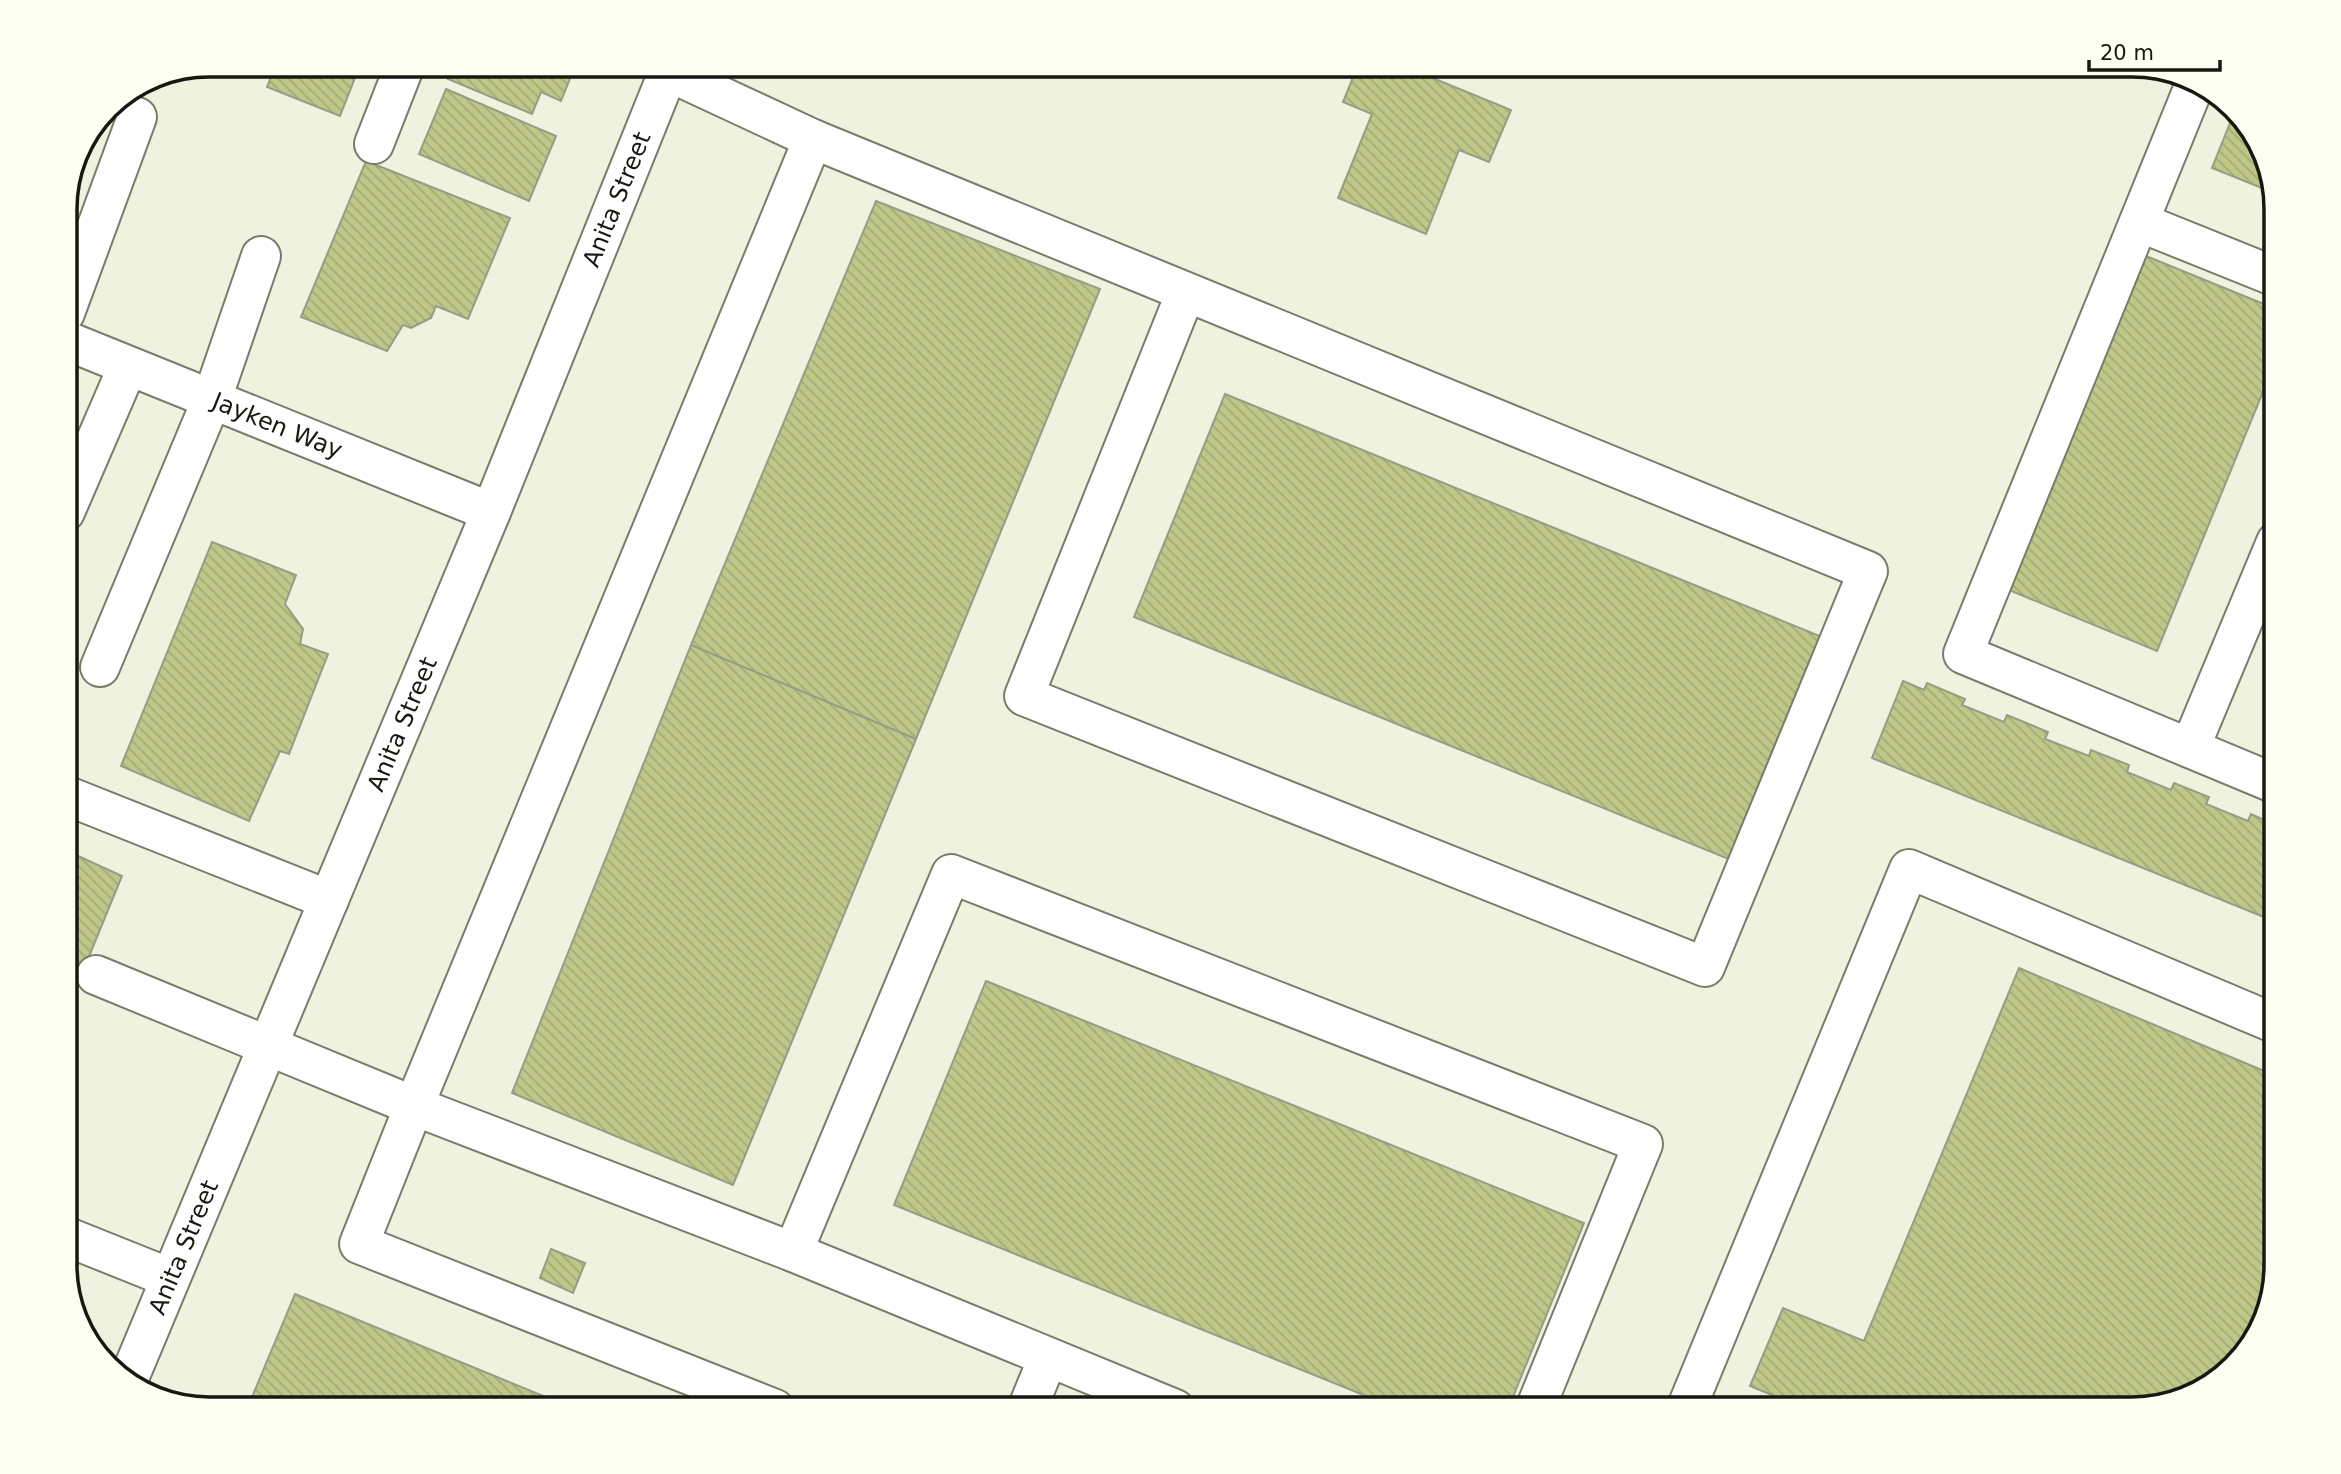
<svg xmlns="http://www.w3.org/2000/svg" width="2341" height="1474" viewBox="0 0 2341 1474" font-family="'DejaVu Sans',sans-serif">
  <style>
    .building { fill: url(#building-back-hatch); stroke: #989b88; stroke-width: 2 }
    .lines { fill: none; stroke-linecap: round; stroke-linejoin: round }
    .minor-casing { stroke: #7a7c6a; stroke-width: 42 }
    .minor { stroke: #fff; stroke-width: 38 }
    .labels { text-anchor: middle; stroke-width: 5; stroke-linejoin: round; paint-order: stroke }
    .street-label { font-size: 24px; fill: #171810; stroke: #fdfff2 }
    .rim { fill: none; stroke: #171810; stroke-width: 3.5 }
  </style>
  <defs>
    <pattern id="building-back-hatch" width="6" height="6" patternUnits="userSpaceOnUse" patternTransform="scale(1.75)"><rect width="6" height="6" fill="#bfc788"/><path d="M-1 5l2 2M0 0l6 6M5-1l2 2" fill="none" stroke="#a3aa74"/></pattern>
  </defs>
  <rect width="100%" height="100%" fill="#eff2de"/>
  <path class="building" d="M276 65H360L340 116 267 87Z
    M454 65H554L553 68 571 76 561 101 541 92 532 114 448 79Z
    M1358 65H1401L1511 110 1489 162 1459 150 1426 234 1338 198 1372 114 1343 102Z
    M446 89 556 136 529 201 419 154Z
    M2234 113 2257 137 2272 192 2212 168Z
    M366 161 510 218 468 319 436 306 431 318 411 328 403 325 387 351 301 317Z
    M876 201 1100 289 916 739 691 645Z
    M2146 256 2276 309V360L2157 651 2009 590Z
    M1225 394 1822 637 1731 860 1134 617Z
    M212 542 296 575 285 604 303 629 300 644 328 654 289 754 280 751 249 821 121 766Z
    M691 645 916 739 733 1185 512 1093Z
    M1903 681 1924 690 1927 683 1965 699 1962 705 2004 722 2007 715 2048 732 2045 739 2089 756 2091 750 2129 765 2127 772 2171 790 2174 783 2209 797 2206 804 2248 821 2251 814 2276 825V922L1872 758Z
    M65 850 122 876 65 1015Z
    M2019 968 2276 1076V1265L2252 1345 2204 1390 2132 1409H1806L1750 1386 1783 1308 1864 1341Z
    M986 981 1584 1223 1508 1409H1398L894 1205Z
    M551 1249 585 1263 573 1293 540 1278Z
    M295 1294 575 1409H247Z"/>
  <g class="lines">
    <defs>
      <g id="minor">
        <path d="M2195 84 1963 654 2276 784"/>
        <path d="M813 139 1868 571 1705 967 1024 696 1186 292"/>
        <path d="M374 144 405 65"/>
        <path d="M2139 222 2276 277"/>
        <path d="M65 313 137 117"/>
        <path id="s1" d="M65 340 491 512"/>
        <path d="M65 512 128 366"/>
        <path d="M100 667 212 399 261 256"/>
        <path d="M2190 748 2276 542"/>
        <path d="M65 795 329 900"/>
        <path d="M96 975 414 1106 813 139 669 72"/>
        <path d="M65 1236 170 1278"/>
        <path d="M793 1252 951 874 1643 1144 1535 1409"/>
        <path id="s2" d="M127 1383 491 512 671 65"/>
        <path d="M775 1409 359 1244 414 1106 793 1252 1175 1409"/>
        <path d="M1027 1409 1048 1358"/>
        <path d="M1686 1409 1909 869 2276 1024"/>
      </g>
    </defs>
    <use href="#minor" class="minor-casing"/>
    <use href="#minor" class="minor"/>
  </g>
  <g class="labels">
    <g class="street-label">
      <text dy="8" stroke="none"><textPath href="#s2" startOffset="1281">Anita Street</textPath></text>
      <text dy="8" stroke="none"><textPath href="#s1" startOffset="229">Jayken Way</textPath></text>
      <text dy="8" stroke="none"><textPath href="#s2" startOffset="714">Anita Street</textPath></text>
      <text dy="8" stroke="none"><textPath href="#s2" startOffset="147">Anita Street</textPath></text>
    </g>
  </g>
  <path d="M0 0H2341V1474H0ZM209 77H2132A132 132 0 0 1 2264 209V1265A132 132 0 0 1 2132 1397H209A132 132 0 0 1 77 1265V209A132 132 0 0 1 209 77Z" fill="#fdfff2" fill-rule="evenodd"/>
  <path class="rim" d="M209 77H2132A132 132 0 0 1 2264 209V1265A132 132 0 0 1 2132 1397H209A132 132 0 0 1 77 1265V209A132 132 0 0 1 209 77Z"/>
  <path d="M2089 60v10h131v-10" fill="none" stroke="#171810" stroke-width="3.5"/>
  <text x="2100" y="60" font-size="21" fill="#171810" stroke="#fdfff2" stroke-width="5" paint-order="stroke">20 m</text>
</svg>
